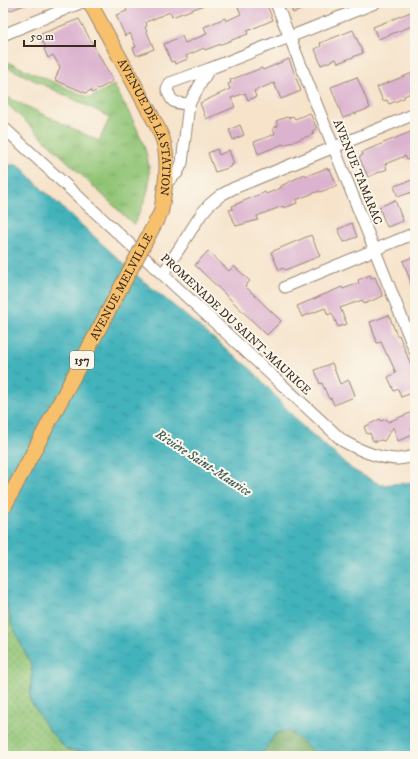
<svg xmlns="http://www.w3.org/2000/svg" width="418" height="759" viewBox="0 0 418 759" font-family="'IM FELL DW Pica',serif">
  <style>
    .grass { fill: url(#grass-tufts); stroke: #66774a }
    .forest { fill: url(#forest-crowns); stroke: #586a42 }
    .park { fill: url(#park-dots); stroke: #66774a }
    .water { fill: url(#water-ripples); stroke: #3e6e6c }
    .building { fill: #dcb3cf }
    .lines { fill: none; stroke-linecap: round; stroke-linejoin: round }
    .minor-casing { stroke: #988674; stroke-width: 13 }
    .major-casing { stroke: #988674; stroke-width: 16 }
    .minor { stroke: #fff; stroke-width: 11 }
    .major { stroke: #f7c06c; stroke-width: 14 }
    .major-bridge-casing { stroke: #988674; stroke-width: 16; stroke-linecap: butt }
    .major-bridge { stroke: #f7c06c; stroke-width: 14 }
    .labels { text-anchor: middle; stroke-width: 4; stroke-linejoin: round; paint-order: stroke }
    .shield { fill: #fbf7ec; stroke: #75685c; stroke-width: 1 }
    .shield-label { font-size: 11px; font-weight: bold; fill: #3b2a1e }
    .street-label { font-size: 12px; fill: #3b2a1e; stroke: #fbf7ec }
    .water-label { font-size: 13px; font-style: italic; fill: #3d5a55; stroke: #fbf7ec }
  </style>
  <defs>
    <pattern id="grass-tufts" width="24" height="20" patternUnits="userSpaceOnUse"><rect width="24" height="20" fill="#90c475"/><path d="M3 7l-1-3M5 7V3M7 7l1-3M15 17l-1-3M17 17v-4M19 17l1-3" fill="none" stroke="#779f5f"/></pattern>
    <pattern id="forest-crowns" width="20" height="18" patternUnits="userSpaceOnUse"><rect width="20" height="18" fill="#74aa66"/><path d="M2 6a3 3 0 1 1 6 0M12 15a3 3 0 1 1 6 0" fill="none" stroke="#608b53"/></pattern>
    <pattern id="park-dots" width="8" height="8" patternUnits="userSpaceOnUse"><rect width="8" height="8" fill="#90c475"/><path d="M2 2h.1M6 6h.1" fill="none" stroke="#779f5f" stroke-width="1.8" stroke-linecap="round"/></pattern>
    <pattern id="water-ripples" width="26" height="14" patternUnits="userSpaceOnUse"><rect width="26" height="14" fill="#42b2bb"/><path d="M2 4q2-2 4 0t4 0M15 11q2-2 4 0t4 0" fill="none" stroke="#389197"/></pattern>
  </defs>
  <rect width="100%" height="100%" fill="#fbf7ec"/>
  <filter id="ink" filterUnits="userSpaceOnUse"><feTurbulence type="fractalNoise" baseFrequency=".025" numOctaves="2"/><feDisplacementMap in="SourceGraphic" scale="8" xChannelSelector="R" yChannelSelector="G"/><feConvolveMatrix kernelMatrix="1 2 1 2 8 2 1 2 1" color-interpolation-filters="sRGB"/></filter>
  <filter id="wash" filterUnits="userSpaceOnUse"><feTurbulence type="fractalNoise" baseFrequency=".012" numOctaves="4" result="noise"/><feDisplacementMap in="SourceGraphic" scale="16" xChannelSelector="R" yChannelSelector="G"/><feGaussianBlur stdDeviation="0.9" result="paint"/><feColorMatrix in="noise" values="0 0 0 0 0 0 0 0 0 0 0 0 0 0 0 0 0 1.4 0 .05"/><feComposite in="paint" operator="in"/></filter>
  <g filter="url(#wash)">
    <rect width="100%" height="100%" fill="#f6e3ca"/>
    <path class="grass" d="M3 60 90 98 114 85C130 116 156 154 148 190 145 202 139 213 134 225L3 100V95L99 141 110 117 3 65Z"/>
    <path class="forest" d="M288 730 314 752 333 756H258L267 748 275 734Z"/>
    <path class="park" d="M3 594 5 596 11 623 32 667 30 700 47 728 66 749 102 756H3Z"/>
    <path class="water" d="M3 165H19L43 190 135 274 253 371 300 424 353 470 381 485 415 482V756H333L314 752 288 730 275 734 267 748 258 756H102L66 749 47 728 30 700 32 667 11 623 5 596 3 594Z"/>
    <g id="blocks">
      <path class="building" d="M3 3H27V4L3 13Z
        M123 3H207V4L172 17 170 12 146 22 147 26 145 27 154 49 139 55H136L133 48 136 47 130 33 125 36 116 15 127 11Z
        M242 3H266L273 20 247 31 248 34 205 50 204 48 190 54 186 56 188 59 175 64 174 61 171 62 164 44 182 36 185 43 207 34 204 27 225 18 226 21 241 14 238 7 243 5Z
        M289 3H320L293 13Z
        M413 11 415 17V25L378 39 373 27Z
        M79 19 113 81 92 93 91 90 86 93 55 80 60 67 53 55 48 58 44 49 46 48 41 38V34Z
        M353 30 363 53 338 63 336 59 321 65 315 49 321 46 320 43Z
        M289 59 301 91 281 99 274 83 254 91 256 97 248 100 245 93 231 98 235 107 206 119 200 103 230 89 228 84 231 83 230 80 262 68 263 70 268 68Z
        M415 72V91L404 96V98L389 104 387 100 383 101 377 87Z
        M357 77 370 108 343 118 331 87Z
        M310 113 317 129 312 131 314 134 284 145 283 144 258 154 254 142 275 134 273 128 278 126 276 121 287 117 288 118 293 116 295 119Z
        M240 125 244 135 233 140 229 130Z
        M415 130V157L407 160 405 156 385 164 387 169 368 177 359 157 363 155 362 152Z
        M217 149 219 155 229 150 234 164 231 165 232 166 225 169 215 172 208 153Z
        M327 168 328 170 330 169 337 186 320 192 319 191 296 200 297 203 284 208 283 206 257 216 258 220 236 226 229 210 233 209 232 206 265 192 266 194 281 188V186L305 174 306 176Z
        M415 179V191L398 197 394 186Z
        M395 200 403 221 387 227 379 207Z
        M352 223 357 237 344 242 338 229Z
        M311 235 320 256 285 270 283 268 279 270 271 252Z
        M208 251 229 271 234 266 250 281 245 286 281 321 267 335 195 265Z
        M415 256V291H414L403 261Z
        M370 275 371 278 375 277 383 296 364 304 362 300 340 308 347 324 338 327 332 313 328 315 325 308 302 317 297 306 342 287 343 289 359 283 358 280Z
        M389 315 397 336 399 335 415 375V392L401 397 398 389 394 391 388 377 396 373 388 355H387L381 342 377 343 370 322Z
        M332 363 340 384 349 380 355 395 353 396 354 397 334 405 331 398 329 399 322 383 320 384 315 370Z
        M415 411V427L411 429 413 435 398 441 393 427 384 441 381 440 375 442V440L373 441 370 433 367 434 364 427 380 419 381 421 386 419 388 422Z"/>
    </g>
  </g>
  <g filter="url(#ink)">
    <use href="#blocks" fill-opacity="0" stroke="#988674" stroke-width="1"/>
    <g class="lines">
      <defs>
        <path id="minor" d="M276 3 415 351
          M3 35 80 3
          M189 104C174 103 172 104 167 89L170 83 209 69 375 3
          M3 127 343 441C359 450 378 458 396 459 402 459 409 457 415 456
          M166 183 177 173 182 163 189 104 209 69
          M163 274 202 213 210 204 221 195 234 188 415 114
          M285 287 415 233"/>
        <g id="major">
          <path id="s1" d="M90 3 155 122C158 128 161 134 163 140 170 163 165 188 161 212"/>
        </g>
      </defs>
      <use href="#minor" class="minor-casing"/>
      <use href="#major" class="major-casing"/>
      <use href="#minor" class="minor"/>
      <use href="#major" class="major"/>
      <defs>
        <g id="major-bridge">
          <path id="s2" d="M3 509 161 212"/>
        </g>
      </defs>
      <use href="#major-bridge" class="major-bridge-casing"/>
      <use href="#major-bridge" class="major-bridge"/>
    </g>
  </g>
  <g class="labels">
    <rect class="shield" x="70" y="351" width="24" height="18" rx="3"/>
    <g class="shield-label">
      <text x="82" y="364">157</text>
    </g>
    <g class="street-label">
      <text dy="4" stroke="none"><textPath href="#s1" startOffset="138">AVENUE DE LA STATION</textPath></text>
      <text transform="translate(358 172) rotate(68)" y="4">AVENUE TAMARAC</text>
      <text dy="4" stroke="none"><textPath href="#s2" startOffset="252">AVENUE MELVILLE</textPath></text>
      <text transform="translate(236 324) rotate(43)" y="4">PROMENADE DU SAINT-MAURICE</text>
    </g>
    <g class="water-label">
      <text transform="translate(204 462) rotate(33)" y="5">Rivière Saint-Maurice</text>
    </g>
  </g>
  <rect width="418" height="759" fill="none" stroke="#fbf7ec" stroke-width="16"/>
  <path d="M24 40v6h71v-6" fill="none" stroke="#3b2a1e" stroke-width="2"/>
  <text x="30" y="40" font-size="12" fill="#3b2a1e" stroke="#fbf7ec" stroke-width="3" paint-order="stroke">50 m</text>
</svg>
